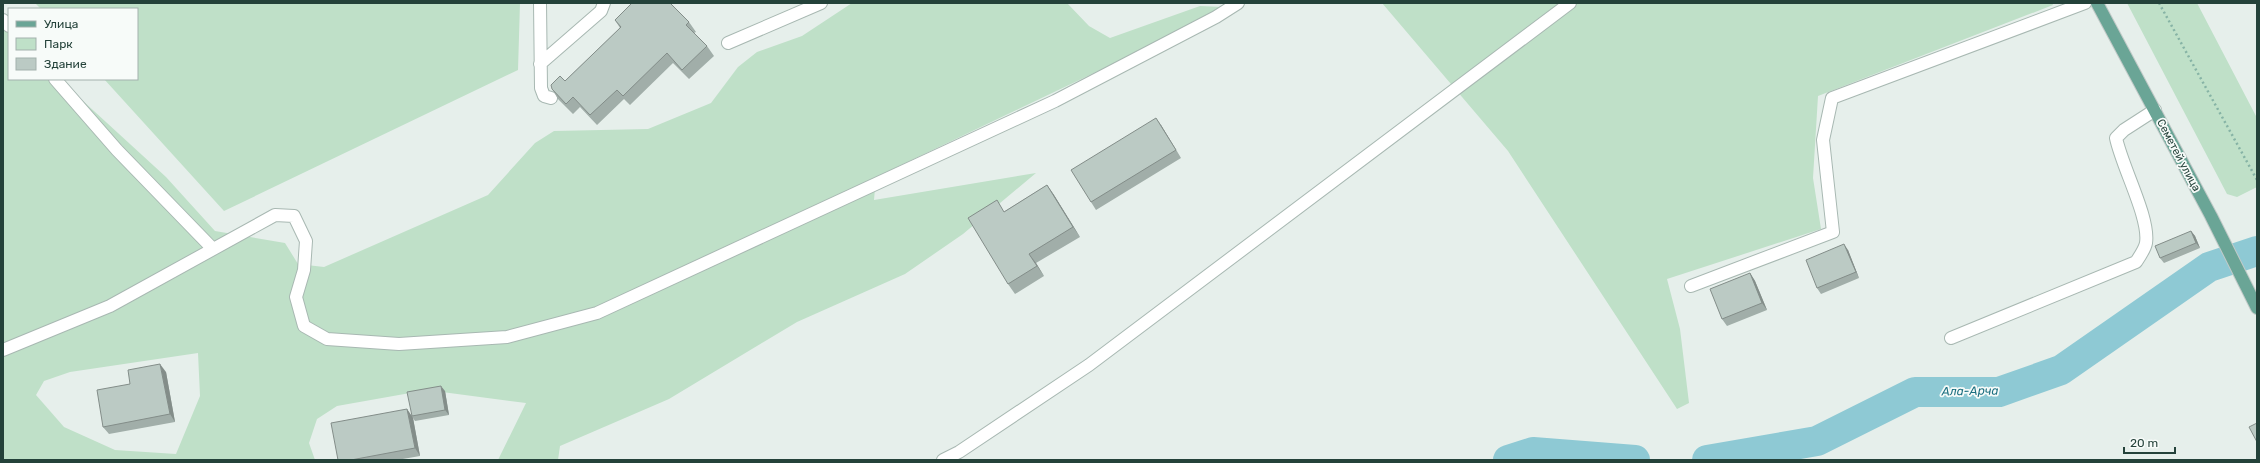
<svg xmlns="http://www.w3.org/2000/svg" width="2260" height="463" viewBox="0 0 2260 463" font-family="Rubik,sans-serif">
  <style>
    .green { fill: #bfe0c8; fill-rule: evenodd }
    .lines { fill: none; stroke-linecap: round; stroke-linejoin: round }
    .river { stroke: #8ec9d4; stroke-width: 30 }
    .minor-casing { stroke: #a8b8b2; stroke-width: 14 }
    .major-casing { stroke: #c2cac8; stroke-width: 14 }
    .path { stroke: #86b3a5; stroke-width: 2.5; stroke-dasharray: 2 3; stroke-linecap: butt }
    .minor { stroke: #fff; stroke-width: 12 }
    .major { stroke: #6aa596; stroke-width: 12 }
    .wall { fill: #a1aea9 }
    .shaded-wall { fill: #838d89 }
    .building { fill: #bbcac4; stroke: #838d89 }
    .labels { text-anchor: middle; stroke-width: 3.5; stroke-linejoin: round; paint-order: stroke }
    .street-label { font-size: 11px; fill: #24423a; stroke: #f7fbf9 }
    .water-label { font-size: 12px; font-style: italic; fill: #1c6f80; stroke: #f7fbf9 }
  </style>
  <rect width="100%" height="100%" fill="#e6efeb"/>
  <path class="green" d="M35 3H520L518 70 224 211 104 79H137V9H41Z
    M852 3H1067L1089 26 1110 38 1200 6 1223 7 1205 20 876 177 874 200 1036 173 963 234 905 274 797 322 669 399 560 446 558 460H498L526 403 427 390 337 406 317 419 309 443 315 460H3V27L9 33V79H59L166 177 215 231 285 243 298 264 324 267 488 195 535 143 554 131 648 129 711 103 738 67 757 52 802 36ZM198 353 200 396 176 454 115 450 64 427 36 395 44 381 70 372Z
    M1382 3H2052L2053 5 1818 96 1813 178 1821 229 1667 279 1680 329 1689 403 1677 409 1508 151Z
    M2127 3H2197L2257 118V187L2237 197 2227 194Z"/>
  <g class="lines">
    <path class="river" d="M1508 460 1533 452 1635 460
      M1707 460 1817 441 1915 392H1999L2061 370 2209 267 2257 251"/>
    <defs>
      <path id="minor" d="M540 3 541 88 544 96 551 98
        M3 20 9 26
        M728 43 821 3
        M540 64 601 11 604 3
        M55 79 117 150 213 249
        M1691 286 1833 232 1823 140 1832 98 2085 3
        M1951 338 2136 262C2140 256 2145 249 2146 243 2150 218 2122 167 2116 138L2124 130 2155 110
        M3 350 110 306 275 215 294 216 306 241 304 270 296 297 304 326 327 339 399 344 507 337 597 313 1055 101 1216 17 1238 3
        M943 460 959 452 1089 365 1570 3"/>
      <path id="major" d="M2097 3 2211 216 2257 308"/>
    </defs>
    <use href="#minor" class="minor-casing"/>
    <use href="#major" class="major-casing"/>
    <path class="path" d="M2159 3 2257 180"/>
    <use href="#minor" class="minor"/>
    <use href="#major" class="major"/>
  </g>
  <path class="wall" d="M615 20 689 22 696 32 694 33 707 46 714 56 689 79 673 63 630 105 624 99 597 125 580 107 573 114 558 99 552 89 565 81 620 28Z
    M1161 125 1181 158 1096 210 1091 202Z
    M1047 185 1054 195 1080 237 1036 263 1044 276 1015 294 1008 284 1005 211Z
    M2191 231 2195 236 2200 248 2164 263 2160 258Z
    M1848 250 1859 278 1821 294 1817 288Z
    M1750 273 1755 281 1767 310 1727 326 1722 319Z
    M166 372 175 422 109 434 103 427Z
    M445 391 449 415 415 421 413 418 420 456 397 460H338L407 409 411 415Z"/>
  <path class="shaded-wall" d="M1156 118 1161 125 1181 158Z
    M1047 185 1054 195 1080 237 1073 227Z
    M2191 231 2195 236 2200 248 2196 243Z
    M1844 244 1848 250 1859 278 1856 272Z
    M1029 254 1036 263 1044 276 1037 266Z
    M1750 273 1755 281 1767 310 1762 303Z
    M160 364 166 372 175 422 170 414Z
    M441 386 445 391 449 415 445 410Z
    M407 409 413 418 420 456 415 448Z"/>
  <path class="building" d="M632 3H670L689 22 686 25 707 46 682 70 667 53 623 96 617 90 590 115 573 97 566 104 552 89 551 85 560 76 565 81 621 27 615 20Z
    M1156 118 1176 150 1091 202 1071 170Z
    M1047 185 1073 227 1029 254 1037 266 1008 284 968 218 997 200 1004 212Z
    M2191 231 2196 243 2160 258 2155 246Z
    M1844 244 1856 272 1817 288 1806 260Z
    M1750 273 1762 303 1722 319 1710 289Z
    M160 364 170 414 103 427 97 390 130 384 128 370Z
    M441 386 445 410 412 416 407 392Z
    M407 409 415 448 351 460H338L331 423Z
    M2257 423V442L2249 427Z"/>
  <g class="labels">
    <g class="street-label">
      <text transform="translate(2179 155) rotate(62)" y="4">Семетей улица</text>
    </g>
    <g class="water-label">
      <text transform="translate(1970 391) rotate(-1)" y="4">Ала-Арча</text>
    </g>
  </g>
  <rect width="2260" height="463" fill="none" stroke="#24423a" stroke-width="8"/>
  <rect x="8" y="8" width="130" height="72" fill="#f7fbf9" stroke="#a3b1ad"/>
  <rect x="16" y="21" width="20" height="6" fill="#6aa596" stroke="#a3b1ad"/>
  <text x="44" y="28" font-size="12" fill="#24423a">Улица</text>
  <rect x="16" y="38" width="20" height="12" fill="#bfe0c8" stroke="#a3b1ad"/>
  <text x="44" y="48" font-size="12" fill="#24423a">Парк</text>
  <rect x="16" y="58" width="20" height="12" fill="#bbcac4" stroke="#a3b1ad"/>
  <text x="44" y="68" font-size="12" fill="#24423a">Здание</text>
  <path d="M2124 447v6h51v-6" fill="none" stroke="#24423a" stroke-width="2"/>
  <text x="2130" y="447" font-size="12" fill="#24423a" stroke="#f7fbf9" stroke-width="3" paint-order="stroke">20 m</text>
</svg>
